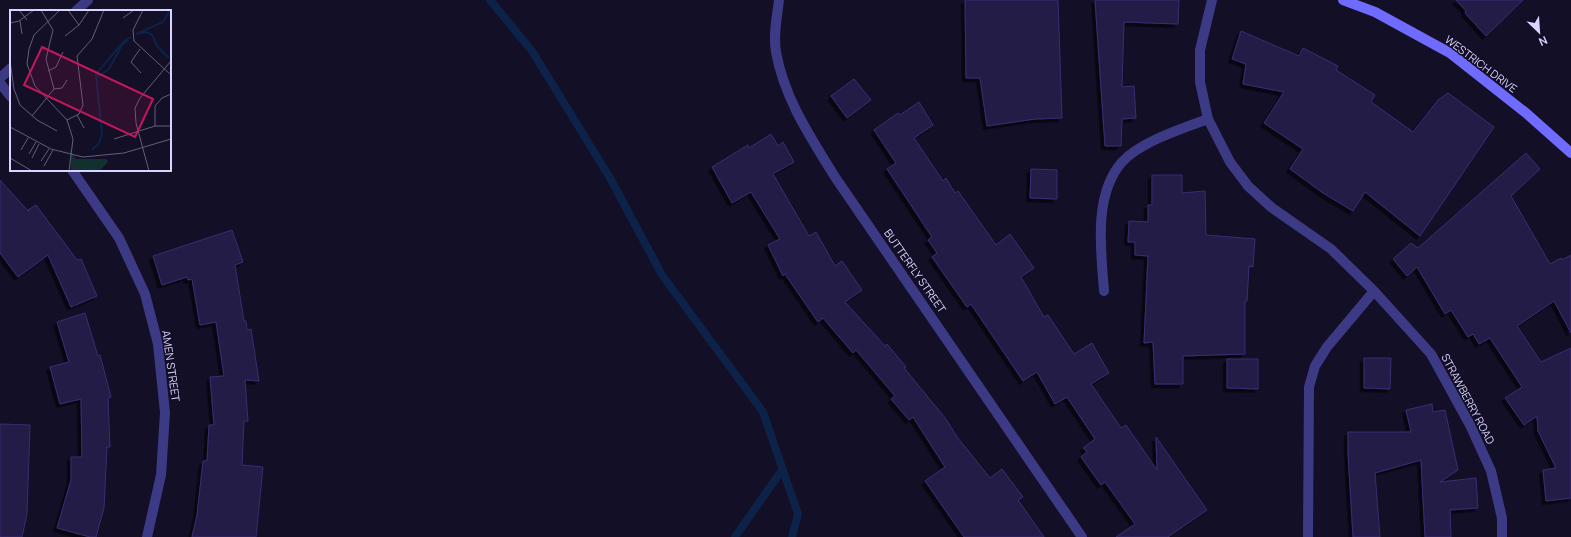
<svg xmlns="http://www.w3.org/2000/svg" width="1571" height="537" viewBox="0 0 1571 537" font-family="Manrope,sans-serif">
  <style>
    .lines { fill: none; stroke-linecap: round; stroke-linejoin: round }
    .stream { stroke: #0c2248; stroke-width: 8 }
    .building { fill: #241b47; stroke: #3b2d73; filter: url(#shadow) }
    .street { stroke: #3d3a85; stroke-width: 10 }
    .secondary { stroke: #6f6bff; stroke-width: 10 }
    .labels { text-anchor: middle; stroke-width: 3; stroke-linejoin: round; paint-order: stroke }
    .street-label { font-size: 11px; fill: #d9d4ff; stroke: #130f26 }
    .inset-river { fill: none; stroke: #0c2248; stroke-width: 2 }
    .inset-road { fill: none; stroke: #625e7d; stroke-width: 1 }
    .view { fill: #c2185b; fill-opacity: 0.15; stroke: #c2185b; stroke-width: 2 }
    .inset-edge { fill: none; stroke: #d9d4ff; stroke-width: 2 }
  </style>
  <defs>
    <filter id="shadow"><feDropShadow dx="-3.5" dy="3.5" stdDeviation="0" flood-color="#0009"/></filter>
  </defs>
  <rect width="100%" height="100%" fill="#130f26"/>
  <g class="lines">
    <path class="stream" d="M490 0 532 51 610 178 662 275 763 412 798 514 792 537
      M735 537 782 470"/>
  </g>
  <path class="building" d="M965 0H1058L1062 118 1035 119 987 126 980 78H966Z
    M1095 0H1179L1178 24 1124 22 1122 87 1134 86 1136 118 1122 119 1121 146H1105Z
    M1456 0H1523L1486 36 1465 13 1466 11Z
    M1241 31 1299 56 1303 48 1338 66 1336 70 1375 95 1371 102 1413 132 1438 100 1448 93 1494 127 1420 236 1365 192 1353 211 1323 193 1290 169 1303 149 1264 123 1284 92 1243 84 1246 64 1232 59Z
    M854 79 871 100 847 118 831 96Z
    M919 102 933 125 914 138 943 181 946 178 955 193 958 191 996 245 1010 234 1034 268 1021 277 1044 317 1048 315 1074 354 1092 343 1109 373 1091 384 1121 428 1126 425 1157 470 1156 437 1207 510 1168 537H1116L1135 524 1105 482 1101 485 1081 457 1087 452 1083 448 1095 439 1067 397 1055 404 1037 372 1023 381 971 304 967 307 932 257 937 253 928 240 932 237 887 169 896 163 874 130 898 113 900 115Z
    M771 134 778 146 783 142 794 162 773 174 809 236 816 232 835 266 842 261 862 290 845 302 885 346 887 344 906 367 904 368 946 419 957 437 990 478 1002 469 1023 497 1018 500 1044 537H964L925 481 945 467 913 417 909 420 891 399 895 396 856 350 853 353 823 318 818 322 785 274 783 276 768 245 780 239 751 192 732 203 712 167 748 145 749 148Z
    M1526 153 1540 169 1511 196 1550 264 1561 258 1562 260 1571 255V333L1554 301 1517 326 1541 362 1571 348V498L1546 501 1543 470 1556 468 1538 431 1537 416 1524 425 1505 398 1522 387 1490 338 1479 344 1473 334 1468 337 1451 310 1445 314 1417 267 1407 276 1393 259 1411 243 1418 248Z
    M1031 169 1057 170V199L1030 198Z
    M1152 175H1182V193L1205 191 1206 235 1255 239 1253 267 1249 266 1247 301H1245V354L1183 356V384H1155L1153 342 1144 343 1148 256 1135 255V242H1128L1129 221 1148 222V205H1152Z
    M0 180 29 212 28 210 36 205 77 260 81 259 97 296 71 307 48 255 18 277 0 253Z
    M232 230 243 262 235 265 244 321H246L247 330 251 329 259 381 245 380 248 421H244L242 465 263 467 256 537H192L197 515 203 461H207L209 425H214L210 377 224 376 216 322 200 325 192 279 188 280 187 277 162 285 153 256Z
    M85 313 98 356 100 355 111 397 108 398 110 447H107L104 508 96 537H90L57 528 71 480V457H82L81 399 60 404 50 367 69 362 57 322Z
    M1364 358H1391L1390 389 1364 388Z
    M1227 359H1258V389L1227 388Z
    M1432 404 1433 412 1445 410 1458 470 1440 482 1476 478 1478 508 1450 510 1451 537H1425L1421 460 1375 473 1380 537H1353L1348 453V432H1411L1406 410Z
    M0 424 30 425 27 514 22 537H0Z"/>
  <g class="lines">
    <path class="street" d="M779 0C777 17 773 35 776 52 784 98 811 138 835 177L1082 537
      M1212 0 1200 50V82L1208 119 1230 162 1248 186 1271 207 1331 249 1374 291 1431 354 1470 425 1491 471 1502 518V537
      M76 11 88 0
      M0 78 11 68
      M0 83 11 97
      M72 170 119 238 145 294 158 344 165 413 161 475 147 537
      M1104 291C1101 251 1093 195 1122 162 1140 142 1183 128 1208 119
      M1308 537 1309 387 1315 366 1327 347 1374 291"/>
    <path class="secondary" d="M1343 0 1375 12 1450 53 1526 113 1571 153"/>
  </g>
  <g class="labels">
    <g class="street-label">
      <text transform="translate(1481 64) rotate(37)" y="4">WESTRICH DRIVE</text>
      <text transform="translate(915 271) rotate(55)" y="4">BUTTERFLY STREET</text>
      <text transform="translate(171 366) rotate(82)" y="4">AMEN STREET</text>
      <text transform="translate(1468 399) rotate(62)" y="4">STRAWBERRY ROAD</text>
    </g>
  </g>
  <g transform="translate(10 10)">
    <rect width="161" height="161" fill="#130f26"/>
    <path d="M60 140 66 149H96L98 152 89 161H61Z" fill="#12302f"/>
    <path class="inset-river" d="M126 24 137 22 142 25 147 36 159 48M126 24 153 12 160 0M87 67 99 59 112 35 118 30M82 140 89 133 92 124 86 64 114 31 121 27"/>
    <path class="inset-road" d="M9 0 17 10M50 0 24 25 19 39 17 54 25 76 57 110 63 129 59 161M58 0 69 15M133 0 123 20 124 31 161 65M113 8 124 0M10 11 12 24M0 13 9 11 24 0M55 26 69 15 79 0M130 39 121 52 131 63M0 51 4 79 10 95 27 110 47 121M38 61 46 57 53 42M44 79 52 78 57 70M67 105 74 118M22 106 44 79 36 49 43 20 31 0M57 110 69 104 73 95 67 46 82 29 94 0M145 116V96L152 88 161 84M0 117 41 139 73 147 114 143 161 129M104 129 145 116H161M11 140 18 128M19 144 26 132M0 148 22 161M22 148 29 134M31 151 39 139M34 156 43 140M139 161 126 113 125 98 130 88 161 51"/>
    <path class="view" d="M32 37 143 89 125 127 14 75Z"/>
    <rect width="161" height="161" class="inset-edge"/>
  </g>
  <g transform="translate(1539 32) rotate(155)" stroke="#130f26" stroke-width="3" paint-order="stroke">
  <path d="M0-3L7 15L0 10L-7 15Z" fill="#d9d4ff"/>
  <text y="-6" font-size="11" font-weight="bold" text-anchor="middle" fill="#d9d4ff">N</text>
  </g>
</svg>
